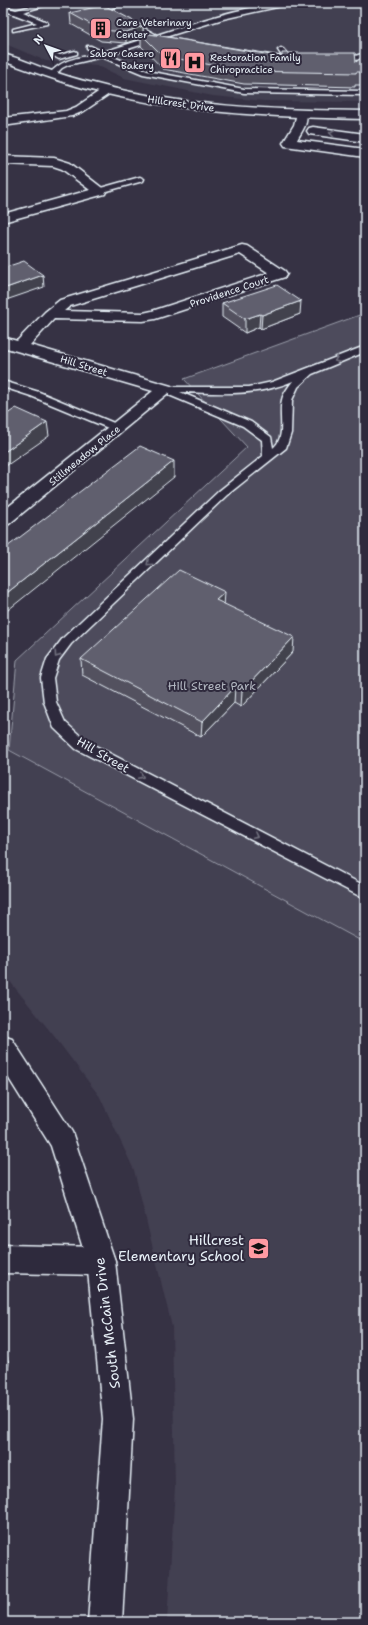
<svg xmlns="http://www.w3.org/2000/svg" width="368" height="1625" viewBox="0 0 368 1625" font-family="'Shantell Sans',sans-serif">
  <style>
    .built { fill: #433f51 }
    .green { fill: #4d4b5c; stroke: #9a9eaa }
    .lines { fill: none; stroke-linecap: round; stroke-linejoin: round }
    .service-casing { stroke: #e8f1f8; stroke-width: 3 }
    .minor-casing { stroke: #e8f1f8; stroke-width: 3 }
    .tertiary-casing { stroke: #e8f1f8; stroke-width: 3 }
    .service { fill: #2f2a3d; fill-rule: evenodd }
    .minor { fill: #2f2a3d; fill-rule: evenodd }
    .tertiary { fill: #2f2a3d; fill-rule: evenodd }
    .wall { fill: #53515f; stroke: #e8f1f8 }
    .shaded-wall { fill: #43424d; stroke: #e8f1f8 }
    .building { fill: #605e6e; stroke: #e8f1f8 }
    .oneway { stroke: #70707e }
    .labels { text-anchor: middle; stroke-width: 4; stroke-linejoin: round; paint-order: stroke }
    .far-poi-label { font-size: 10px; fill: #e8f1f8; stroke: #2f2a3d; text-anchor: start }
    .far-street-label { font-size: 10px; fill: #e8f1f8; stroke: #2f2a3d }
    .park-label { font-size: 12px; fill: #b2b7c1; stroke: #2f2a3d }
    .street-label { font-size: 12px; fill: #e8f1f8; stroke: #2f2a3d }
    .near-poi-label { font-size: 14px; fill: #e8f1f8; stroke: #2f2a3d; text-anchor: end }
    .near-street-label { font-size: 14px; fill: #e8f1f8; stroke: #2f2a3d }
  </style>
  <rect width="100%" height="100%" fill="#363244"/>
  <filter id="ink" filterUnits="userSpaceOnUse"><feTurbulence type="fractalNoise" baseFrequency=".025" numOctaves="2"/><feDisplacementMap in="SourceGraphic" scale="8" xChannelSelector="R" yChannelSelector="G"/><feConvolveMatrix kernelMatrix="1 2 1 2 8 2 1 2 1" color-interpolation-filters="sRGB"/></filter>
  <g filter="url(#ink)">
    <path class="built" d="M3 3H365V102L264 101 213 96 124 78 96 65 46 61 3 43Z
      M9 750 365 943V1622H167L175 1487 172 1327 134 1170 100 1097 54 1036 8 979 3 974V756Z"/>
    <path class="green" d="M365 313V943L9 750 17 660 247 447 184 379Z"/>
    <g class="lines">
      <defs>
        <path id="service" d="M43 3H53L23 12 47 22V24L13 31V29L37 23 3 10V6L16 10Z
          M89 3H97L103 6 116 3H128L108 9 157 35C200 21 250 3 295 3L223 19 162 38 165 40V42H161L156 40 109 55 147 71 244 89 365 91V95L244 93 143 74 102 57 68 65 62 68 54 76H50L48 75C64 58 75 59 96 54L87 48V46H91L103 52 151 37 101 10H96V8Z
          M281 48 283 49 289 56 286 61 281 60 282 56 278 50Z
          M75 51 77 52V54L59 59 50 54 53 52 60 55Z
          M365 53V57C356 60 340 66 333 60L336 58 352 57Z
          M140 177 144 179 143 181 100 193 96 191 97 189Z
          M365 346V352L312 374 298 387 292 400 291 433 286 448 227 495 71 644 59 660 53 678 56 702 65 722 86 741 365 886V899L76 749 54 728 44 702 41 678 47 659 63 638 219 491 263 456 262 440 243 426 169 395V392L161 391 160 389 161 387H249L272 382ZM293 381C289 386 283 394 282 400 278 415 287 437 273 448L271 437 251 422 180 392C220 393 255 397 293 381Z
          M3 381 39 392 121 426 122 428 117 431 113 430 31 396 3 387Z"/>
        <path id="minor" d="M108 87 112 88 114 90 112 92 84 111 72 116 3 126V118L66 111 76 107 104 88Z
          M301 111 305 113C310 122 301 132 297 140L365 149V157L285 146 283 143 294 125 297 113Z
          M313 127 365 134V142L309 134 307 131 309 128Z
          M3 156 54 158 70 163 106 191 105 194 3 222V214L90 190 62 169 53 166 3 164Z
          M242 245 247 246 285 271 287 274 285 277 155 319 143 321 54 319 30 345 171 386 173 389 9 524 3 526V511L153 391 3 347V337L17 341 45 312 60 300ZM240 254 269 273 152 311 143 313 64 311 70 306Z
          M3 1245 101 1247 111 1251 115 1261 111 1271 101 1275 3 1273Z"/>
        <path id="tertiary" d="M3 54C19 58 34 65 49 70 63 75 78 80 93 83 181 107 274 110 365 111V119C272 117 177 113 87 89 58 81 31 71 3 61Z
          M3 1036 12 1039 72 1132 115 1261 133 1419 122 1622H88L103 1419 87 1261 51 1146 3 1069Z"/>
      </defs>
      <use href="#service" class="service-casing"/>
      <use href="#minor" class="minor-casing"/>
      <use href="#tertiary" class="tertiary-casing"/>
      <use href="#service" class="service"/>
      <use href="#minor" class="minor"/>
      <use href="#tertiary" class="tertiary"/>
    </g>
    <path class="wall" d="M70 13 143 26V33L282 56 356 62 365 55V85H355V87L244 84 163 69 141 46V38L126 43 101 41 71 24Z
      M222 303 300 314 261 329 259 327 245 333 222 317Z
      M224 604 293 652 241 707 234 703 201 737 82 675 81 659Z"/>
    <path class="shaded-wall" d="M143 26V36L141 34V38L126 43V32Z
      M43 275 44 287 3 301V289Z
      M301 301 300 314 261 329 262 315Z
      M260 314 259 327 245 333V319Z
      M47 422 49 436 3 468V453Z
      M174 461V477L3 614V596Z
      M225 592 224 607 216 600Z
      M294 637 293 652 241 707 242 691Z
      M235 687 234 703 201 737 202 722Z
      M7 1357 9 1363 3 1413V1386Z"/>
    <path class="building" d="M104 5 143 26 126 32 101 30 70 13Z
      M144 33 282 57V53H355L356 62 365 55V72H356V73L244 71 163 56 141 34Z
      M24 261 43 275 3 289V268Z
      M277 285 301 301 262 315 260 314 245 319 222 303Z
      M16 408 47 422 3 453V417Z
      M140 446 174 461 3 596V550Z
      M179 570 225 592 216 600 294 637 242 691 235 687 202 722 81 659Z
      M3 1357H7L3 1386Z"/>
    <defs><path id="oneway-chevron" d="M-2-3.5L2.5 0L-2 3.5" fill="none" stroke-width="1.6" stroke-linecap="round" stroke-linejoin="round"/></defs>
    <g class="oneway">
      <use href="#oneway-chevron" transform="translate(332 133) rotate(-172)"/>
      <use href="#oneway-chevron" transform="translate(337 360) rotate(159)"/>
      <use href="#oneway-chevron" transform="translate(149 563) rotate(137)"/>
      <use href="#oneway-chevron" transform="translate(57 655) rotate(125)"/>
      <use href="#oneway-chevron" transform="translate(141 776) rotate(27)"/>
      <use href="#oneway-chevron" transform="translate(256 836) rotate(27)"/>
    </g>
  </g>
  <defs>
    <symbol id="building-square" viewBox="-11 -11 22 22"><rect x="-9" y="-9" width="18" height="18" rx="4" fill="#ff9aa2" stroke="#2f2a3d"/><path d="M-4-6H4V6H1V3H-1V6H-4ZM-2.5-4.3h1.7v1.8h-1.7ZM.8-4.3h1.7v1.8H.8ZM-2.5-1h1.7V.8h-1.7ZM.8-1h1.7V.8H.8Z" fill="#111"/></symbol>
    <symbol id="restaurant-square" viewBox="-11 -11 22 22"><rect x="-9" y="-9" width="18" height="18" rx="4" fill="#ff9aa2" stroke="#2f2a3d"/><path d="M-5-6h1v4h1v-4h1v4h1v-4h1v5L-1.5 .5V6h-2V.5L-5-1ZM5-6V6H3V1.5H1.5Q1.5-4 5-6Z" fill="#111"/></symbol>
    <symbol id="hospital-square" viewBox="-11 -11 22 22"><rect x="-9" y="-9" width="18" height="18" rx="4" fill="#ff9aa2" stroke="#2f2a3d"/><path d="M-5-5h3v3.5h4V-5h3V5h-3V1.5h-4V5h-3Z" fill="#111"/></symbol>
    <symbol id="school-square" viewBox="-11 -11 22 22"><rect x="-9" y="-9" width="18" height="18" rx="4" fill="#ff9aa2" stroke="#2f2a3d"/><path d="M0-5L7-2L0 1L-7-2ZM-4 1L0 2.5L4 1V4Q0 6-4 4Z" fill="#111"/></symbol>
  </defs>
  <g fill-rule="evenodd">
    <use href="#building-square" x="88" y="16" width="25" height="25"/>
    <use href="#restaurant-square" x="158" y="46" width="25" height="25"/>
    <use href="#hospital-square" x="182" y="50" width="25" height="25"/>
    <use href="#school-square" x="246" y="1236" width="25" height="25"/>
  </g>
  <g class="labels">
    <g class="far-poi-label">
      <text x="116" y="26">Care Veterinary<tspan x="116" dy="12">Center</tspan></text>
      <text x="154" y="57" text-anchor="end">Sabor Casero<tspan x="154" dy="12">Bakery</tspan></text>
      <text x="210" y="61">Restoration Family<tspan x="210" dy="12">Chiropractice</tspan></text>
    </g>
    <g class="far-street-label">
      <text transform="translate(181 103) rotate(8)" y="4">Hillcrest Drive</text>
      <text transform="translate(229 291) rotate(-18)" y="4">Providence Court</text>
      <text transform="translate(84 365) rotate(17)" y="4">Hill Street</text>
      <text transform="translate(84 455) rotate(-39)" y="4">Stillmeadow Place</text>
    </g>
    <g class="park-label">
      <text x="212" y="690">Hill Street Park</text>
    </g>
    <g class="street-label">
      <text transform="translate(103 755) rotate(30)" y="4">Hill Street</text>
    </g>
    <g class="near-poi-label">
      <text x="244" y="1245">Hillcrest<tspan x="244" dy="16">Elementary School</tspan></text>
    </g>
    <g class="near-street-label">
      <text transform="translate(107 1323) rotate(-97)" y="5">South McCain Drive</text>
    </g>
  </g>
  <rect width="368" height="1625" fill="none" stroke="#2f2a3d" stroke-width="16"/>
  <rect x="8" y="8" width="352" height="1609" fill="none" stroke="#e8f1f8" stroke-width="1.5" filter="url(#ink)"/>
  <g transform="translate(46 46) rotate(311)" stroke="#2f2a3d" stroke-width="3" paint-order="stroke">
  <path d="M0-3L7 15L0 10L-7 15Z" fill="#e8f1f8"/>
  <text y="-6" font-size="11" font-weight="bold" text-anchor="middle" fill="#e8f1f8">N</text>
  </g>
</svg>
